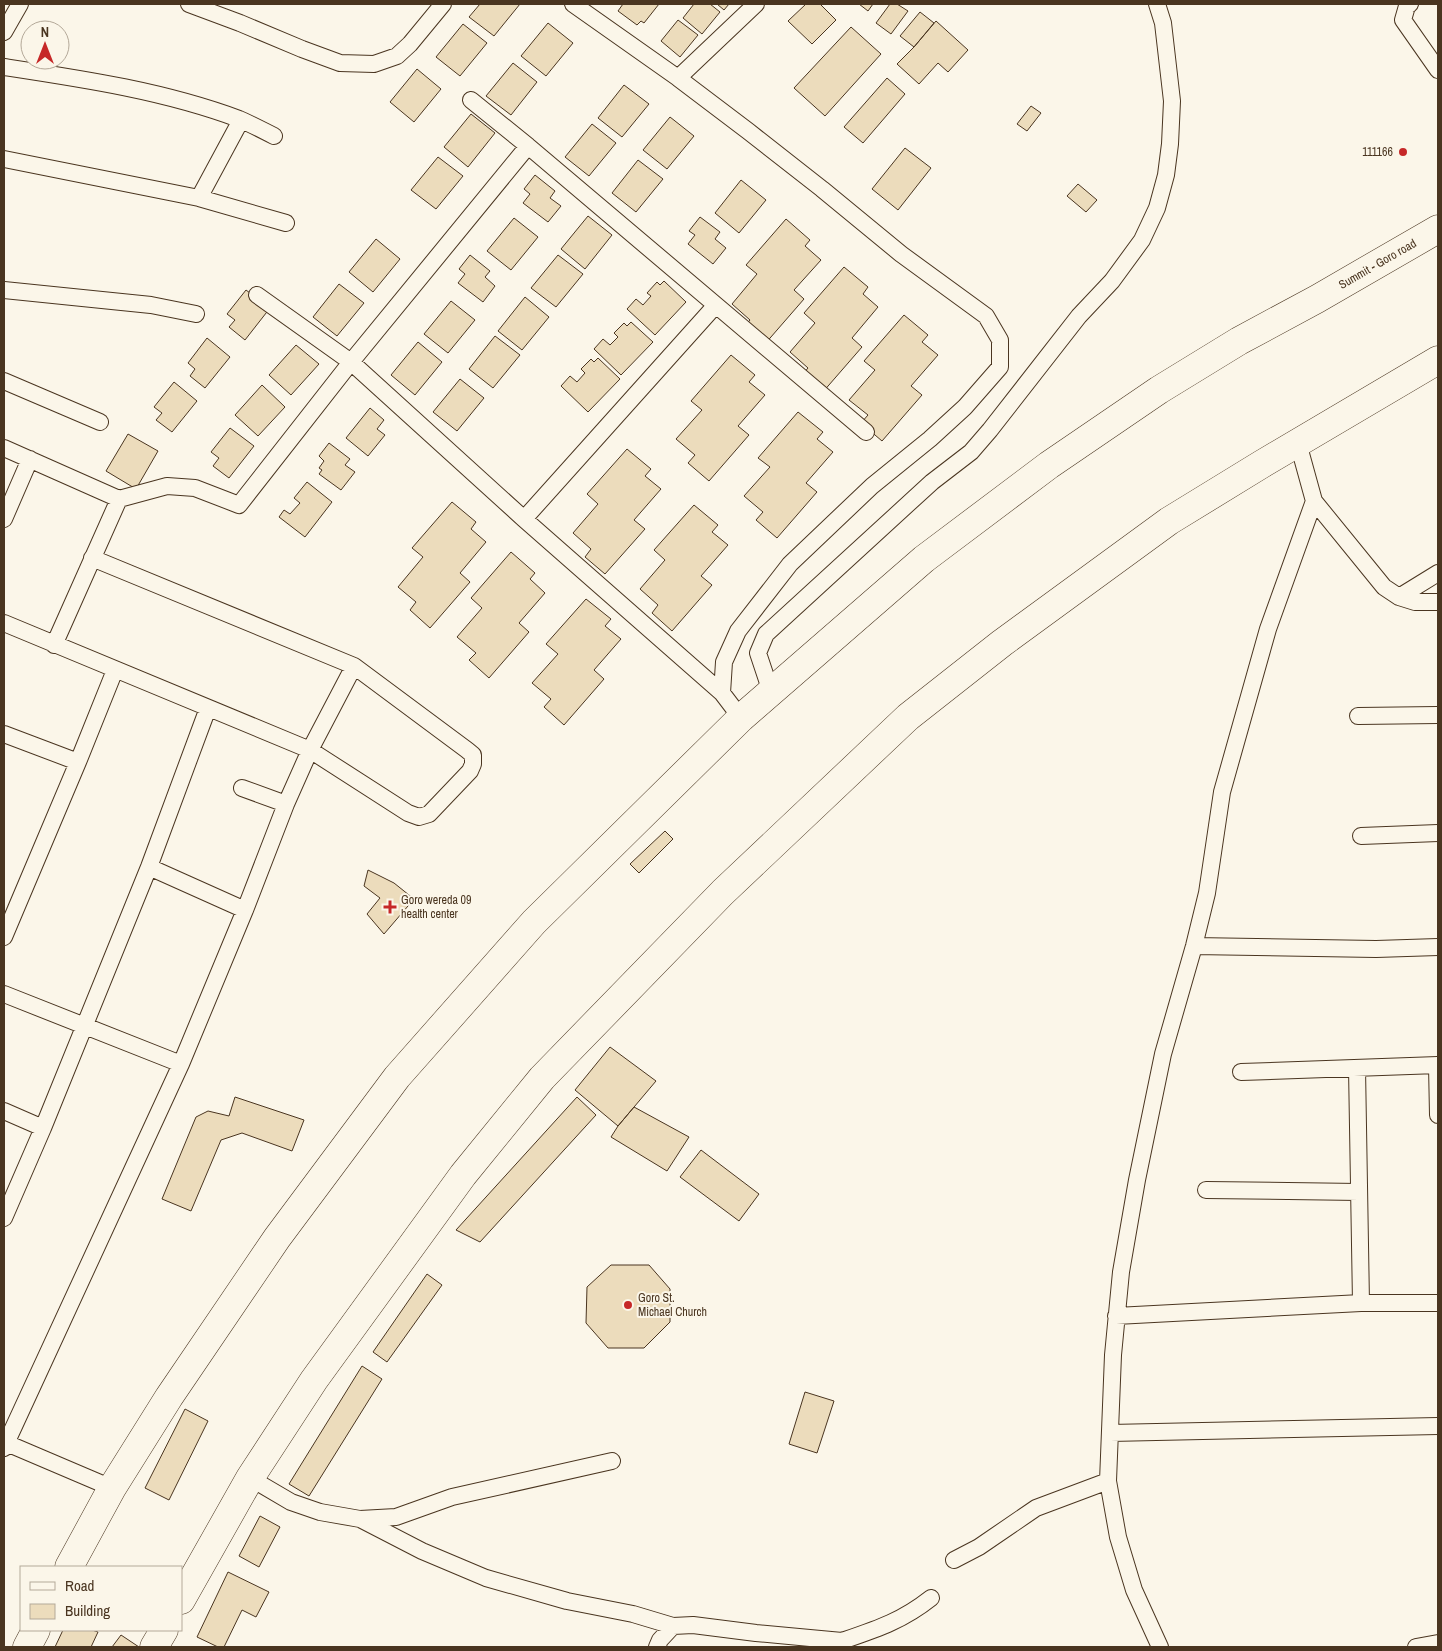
<svg xmlns="http://www.w3.org/2000/svg" width="1442" height="1651" viewBox="0 0 1442 1651" font-family="'Archivo Narrow',sans-serif">
  <style>
    .building { fill: #ecdcbc; stroke: #4a3520 }
    .lines { fill: none; stroke-linecap: round; stroke-linejoin: round }
    .street-casing { stroke: #4a3520; stroke-width: 18 }
    .highway-casing { stroke: #4a3520; stroke-width: 29 }
    .street { stroke: #fbf6e9; stroke-width: 16 }
    .highway { stroke: #fbf6e9; stroke-width: 28 }
    .poi-dot { fill: #c62828; stroke: #fbf6e9; stroke-width: 2 }
    .labels { text-anchor: middle; stroke-width: 4; stroke-linejoin: round; paint-order: stroke }
    .poi-label { font-size: 12px; fill: #4a3520; stroke: #fbf6e9; text-anchor: start }
    .street-label { font-size: 12px; fill: #4a3520; stroke: #fbf6e9 }
  </style>
  <rect width="100%" height="100%" fill="#fbf6e9"/>
  <path class="building" d="M480 4H520L494 36 469 17Z
    M623 4H659L644 23 641 21 637 25 618 11Z
    M694 4H710L720 12 702 34 683 18Z
    M717 4H729L724 10Z
    M806 4H820L836 20 812 44 788 21Z
    M859 4H873L868 11Z
    M890 4H897L908 11 891 34 876 23Z
    M920 12 934 23 914 47 900 36Z
    M678 20 698 35 680 57 661 41Z
    M936 21 968 50 948 72 938 63 919 84 897 64 914 47Z
    M548 23 573 43 546 76 521 56Z
    M463 24 487 43 460 76 436 57Z
    M851 27 881 54 825 116 794 88Z
    M513 63 537 82 511 115 486 96Z
    M417 69 441 89 414 122 390 102Z
    M887 78 905 94 863 143 844 127Z
    M624 85 649 104 622 137 598 118Z
    M1031 106 1041 113 1027 131 1017 124Z
    M471 114 495 133 468 167 444 147Z
    M670 117 694 136 667 169 643 150Z
    M592 124 616 143 589 176 565 157Z
    M905 148 931 168 898 210 872 189Z
    M438 157 463 176 436 209 411 190Z
    M638 160 663 179 636 212 612 193Z
    M535 175 555 191 550 198 561 206 548 222 523 203 530 194 524 189Z
    M741 180 766 200 739 233 715 213Z
    M1078 184 1097 200 1086 212 1067 196Z
    M588 216 612 235 585 269 561 249Z
    M700 217 720 232 715 239 726 248 713 264 688 244 695 235 689 231Z
    M514 218 538 237 511 270 487 251Z
    M786 219 810 240 805 246 821 260 794 290 804 299 764 345 744 327 750 320 732 304 757 274 746 265Z
    M376 239 400 259 373 292 349 272Z
    M470 255 490 271 485 277 495 286 483 302 458 283 465 274 459 269Z
    M558 255 583 274 556 307 531 288Z
    M844 267 868 287 863 294 878 307 852 338 862 347 822 393 802 375 808 368 790 352 815 323 804 313Z
    M664 281 686 302 655 335 627 309 636 299 643 305 651 296 647 293 657 282 660 285Z
    M339 284 364 303 337 336 313 317Z
    M246 290 270 308 245 340 229 327 235 320 227 314Z
    M525 297 549 317 522 350 498 331Z
    M451 301 475 320 448 353 424 334Z
    M904 315 928 335 922 342 938 355 911 386 922 395 882 441 861 423 868 415 849 400 875 370 864 361Z
    M631 322 653 342 621 375 594 349 603 339 610 345 618 337 614 333 624 323 627 326Z
    M495 336 520 355 493 388 469 369Z
    M207 338 230 357 205 388 190 376 195 369 188 363Z
    M418 342 442 362 415 395 391 375Z
    M296 345 319 364 291 395 269 375Z
    M731 355 755 375 749 382 765 395 738 426 749 435 709 481 688 463 695 455 676 439 702 410 691 401Z
    M598 358 620 379 588 412 561 386 570 376 577 382 585 373 581 369 591 359 594 362Z
    M460 379 484 398 457 431 433 412Z
    M174 382 197 401 172 432 156 420 162 413 154 407Z
    M262 385 285 407 258 436 235 415Z
    M370 408 384 420 377 429 385 435 368 456 346 438Z
    M798 412 823 432 817 439 833 452 806 483 817 492 777 538 756 520 763 512 744 496 770 467 758 458Z
    M230 428 254 446 229 478 213 466 219 458 211 452Z
    M128 434 158 451 136 489 106 471Z
    M329 443 350 459 345 465 355 472 341 490 319 474 322 470 319 468 324 461 319 456Z
    M627 449 651 469 645 476 661 489 634 520 645 529 605 574 585 557 591 549 573 533 598 504 587 494Z
    M307 482 332 502 305 537 279 517 284 510 290 514 300 503 294 498Z
    M452 502 476 522 471 529 486 542 460 573 470 582 430 628 410 610 416 602 398 587 423 557 412 548Z
    M694 505 718 525 712 532 728 545 701 576 712 585 672 631 652 613 658 605 640 589 665 560 654 550Z
    M511 552 535 573 530 579 545 593 519 623 529 632 489 678 469 660 476 653 457 637 482 608 471 598Z
    M586 599 611 619 605 626 621 639 594 670 604 679 564 725 544 707 551 699 532 683 558 654 546 644Z
    M665 831 673 839 639 873 630 864Z
    M368 870 394 883 414 899 384 934 367 914 380 898 364 886Z
    M610 1047 656 1081 618 1126 575 1090Z
    M235 1097 304 1120 292 1151 242 1133 221 1140 191 1211 162 1199 196 1117 208 1111 229 1116Z
    M577 1097 596 1115 480 1242 456 1230Z
    M634 1107 689 1137 667 1171 611 1137 618 1126Z
    M701 1150 759 1194 739 1221 680 1177Z
    M611 1265H649L670 1289V1322L644 1348H608L586 1323 587 1287Z
    M427 1274 442 1285 387 1362 373 1352Z
    M362 1366 382 1379 309 1496 289 1484Z
    M805 1392 834 1401 817 1453 789 1444Z
    M185 1409 208 1421 169 1500 145 1488Z
    M260 1516 280 1527 259 1567 239 1556Z
    M228 1572 269 1592 256 1617 242 1610 224 1647H218L197 1637Z
    M63 1630H92L98 1632 91 1647H55Z
    M121 1635 139 1647H112Z"/>
  <g class="lines">
    <defs>
      <path id="street" d="M189 4 240 23 302 49 340 63 374 64 397 56 410 44 443 4
        M573 4 678 78 748 131 822 189 901 254 986 316 1000 340V367L965 407 930 439 872 486 790 564 738 631 724 662 722 693
        M1410 4 1407 6 1403 20 1438 70
        M4 32 20 4
        M4 67C83 79 164 91 239 119 251 124 262 130 274 136
        M678 78 756 4
        M528 146 866 432
        M4 159 199 198 286 223
        M199 198 241 120
        M4 290 151 305 196 314
        M257 295 351 362 524 519 722 693 741 718
        M4 381 100 422
        M1298 443 1314 501 1384 587 1399 597 1415 602H1438
        M4 448 119 499 167 486 195 488 239 505 351 362 528 146 471 100
        M4 519 30 459
        M524 519 715 306
        M1399 597 1438 573
        M4 623 310 750 408 813 419 817 429 814 470 771 473 764V755L467 750 354 666 92 558
        M54 645 119 499
        M771 692 758 653 766 634 932 482 971 452 990 430 1079 316 1112 281 1142 240 1157 208 1166 175 1170 144 1172 101 1163 23 1157 4
        M1358 716 1438 715
        M4 734 78 762
        M242 788 286 804
        M1361 836 1438 833
        M149 867 245 910
        M4 937 78 762 115 670
        M1194 946 1376 949 1438 947
        M4 994 181 1064
        M1437 1065 1438 1115
        M1357 1068 1361 1303
        M1241 1072 1438 1065
        M4 1111 43 1128
        M1206 1190 1359 1192
        M4 1218 43 1128 149 867 208 708
        M1116 1316 1361 1303H1438
        M1110 1433 1438 1426
        M4 1442 112 1488
        M4 1448 181 1064 245 910 286 804 310 750 354 666
        M250 1478 291 1502 320 1512 360 1519 396 1517 452 1497 612 1461
        M360 1519 422 1551 486 1578 567 1601 633 1614 673 1626
        M954 1560 979 1547 1036 1508 1108 1481
        M842 1641C877 1629 902 1621 931 1598
        M657 1647 660 1640 673 1626 693 1625 756 1633 842 1641 847 1647
        M1160 1647 1134 1590 1118 1537 1108 1481 1113 1355 1121 1272 1137 1180 1163 1054 1194 946 1207 893 1222 792 1268 629 1314 501
        M1416 1647 1438 1643"/>
      <g id="highway">
        <path id="s1" d="M69 1567 112 1488 169 1397 277 1238 397 1077 534 922 741 718 924 559 1049 465 1159 390 1239 341 1317 299 1438 229"/>
        <path d="M181 1600 250 1478 314 1380 463 1175 542 1078 723 892 908 717 1002 643 1169 521 1262 464 1438 360"/>
        <path d="M27 1647 36 1630"/>
        <path d="M154 1647 164 1630"/>
      </g>
    </defs>
    <use href="#street" class="street-casing"/>
    <use href="#highway" class="highway-casing"/>
    <use href="#street" class="street"/>
    <use href="#highway" class="highway"/>
  </g>
  <g class="poi-dot">
    <circle cx="1403" cy="152" r="5"/>
    <path d="M387.5 899.5h5v5h5v5h-5v5h-5v-5h-5v-5h5z"/>
    <circle cx="628" cy="1305" r="5"/>
  </g>
  <g class="labels">
    <g class="poi-label">
      <text x="1393" y="156" text-anchor="end">111166</text>
      <text x="401" y="904">Goro wereda 09<tspan x="401" dy="14">health center</tspan></text>
      <text x="638" y="1302">Goro St.<tspan x="638" dy="14">Michael Church</tspan></text>
    </g>
    <g class="street-label">
      <text dy="4" stroke="none"><textPath href="#s1" startOffset="1872">Summit - Goro road</textPath></text>
    </g>
  </g>
  <rect width="1442" height="1651" fill="none" stroke="#4a3520" stroke-width="10"/>
  <rect x="20" y="1566" width="162" height="65" fill="#fbf6e9" stroke="#b4a999"/>
  <rect x="30" y="1582" width="25" height="8" fill="#fbf6e9" stroke="#b4a999"/>
  <text x="65" y="1591" font-size="15" fill="#4a3520">Road</text>
  <rect x="30" y="1604" width="25" height="15" fill="#ecdcbc" stroke="#b4a999"/>
  <text x="65" y="1616" font-size="15" fill="#4a3520">Building</text>
  <g transform="translate(45 45)"><circle r="24" fill="#fbf6e9" stroke="#b4a999"/>
  <path d="M0-4L9 19L0 12L-9 19Z" fill="#c62828"/>
  <text y="-8" font-size="14" font-weight="bold" text-anchor="middle" fill="#4a3520">N</text>
  </g>
</svg>
